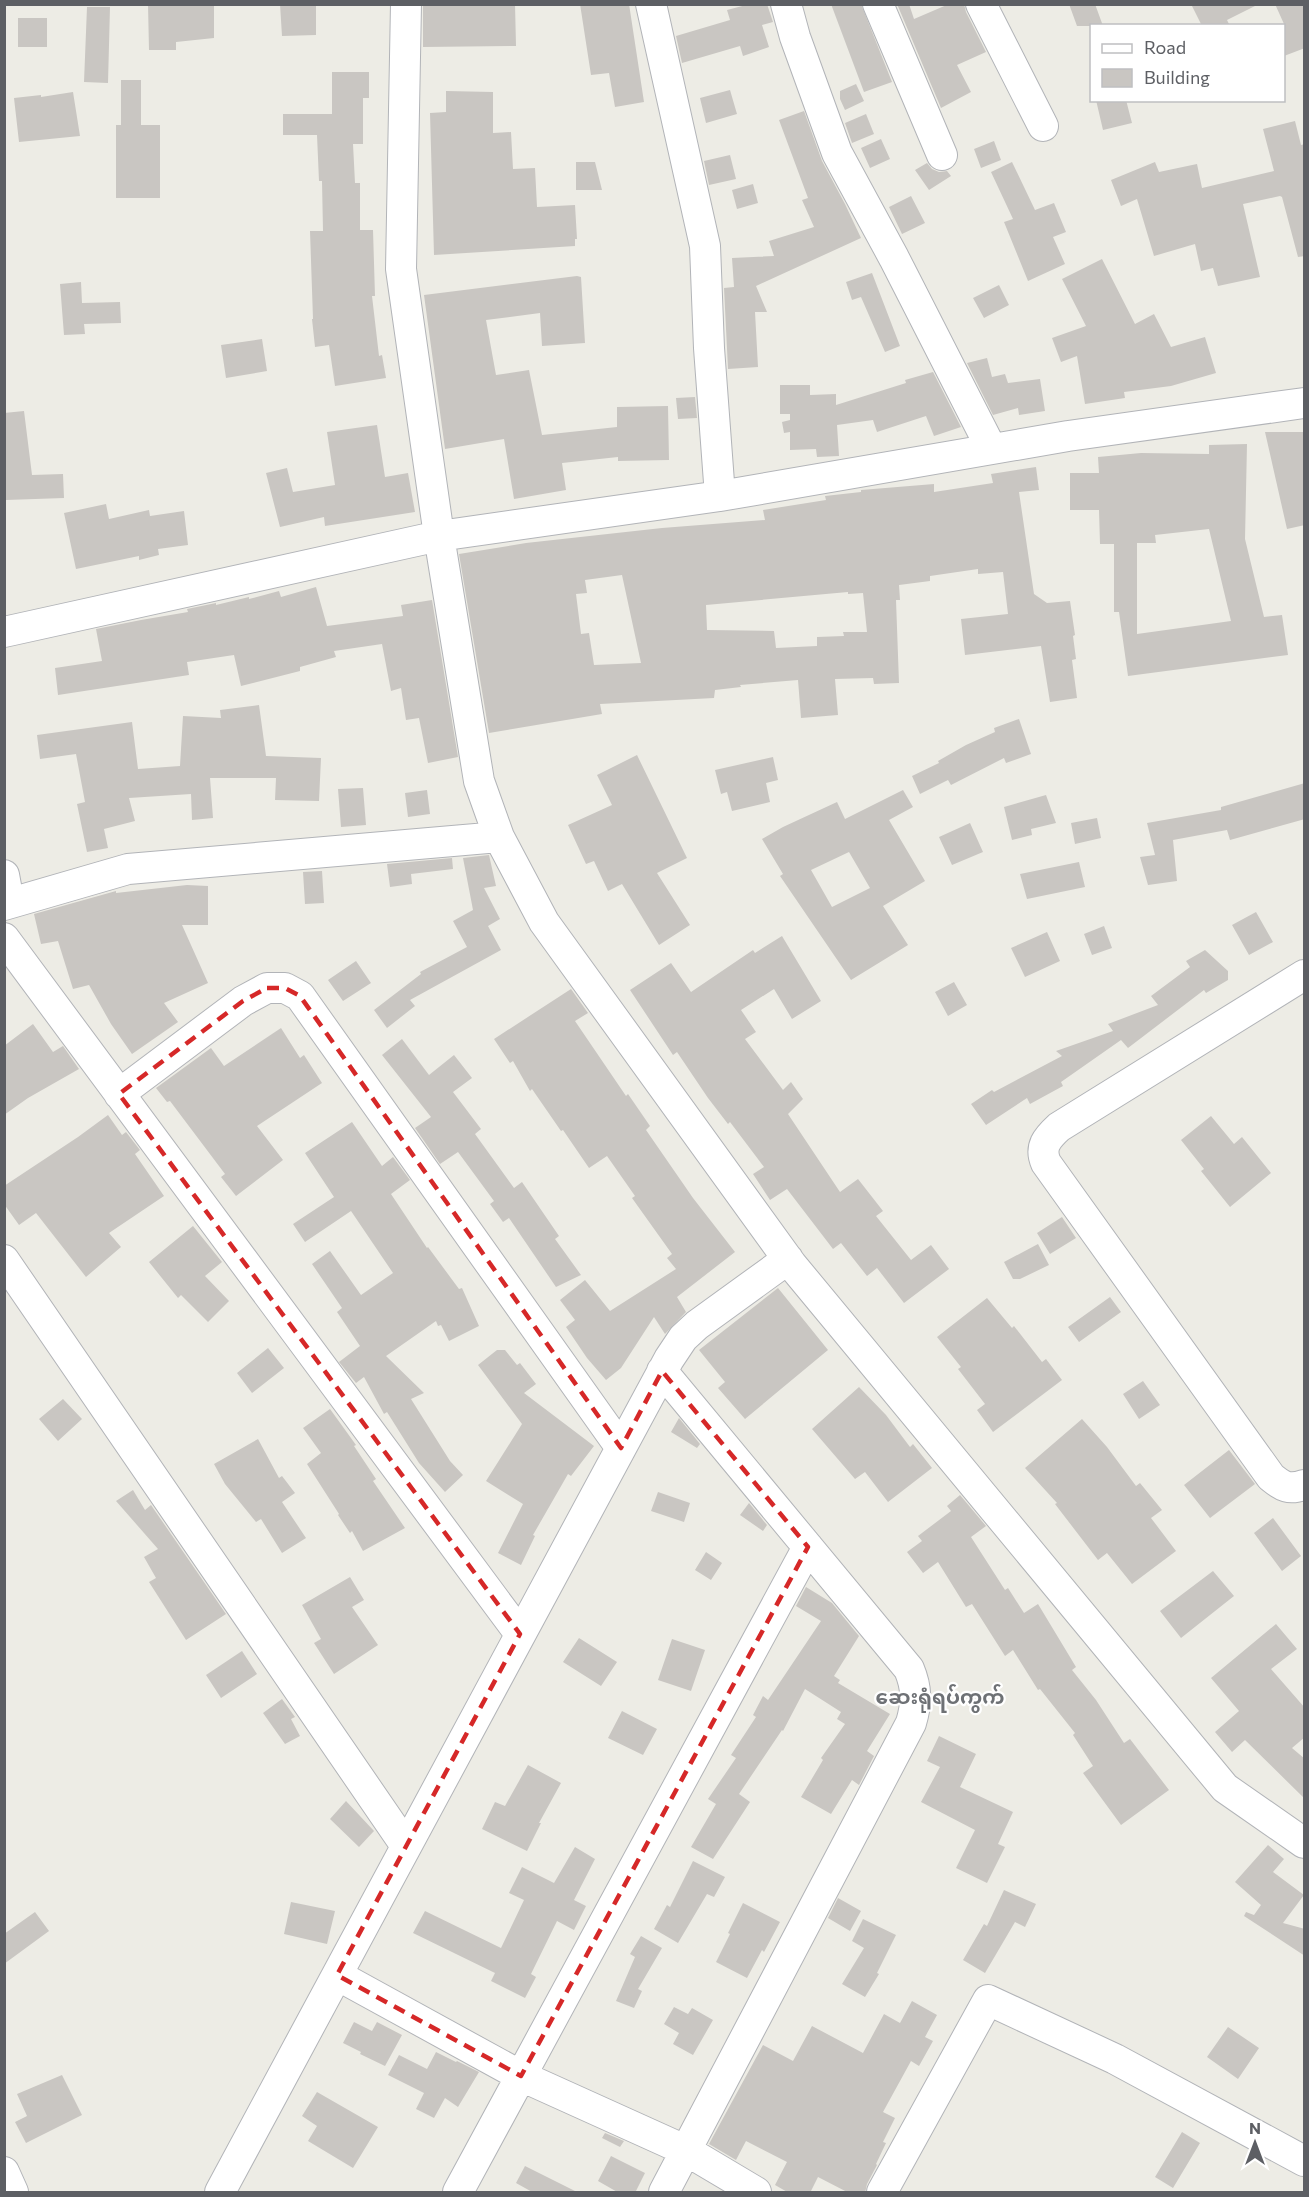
<svg xmlns="http://www.w3.org/2000/svg" width="1309" height="2197" viewBox="0 0 1309 2197" font-family="Commissioner,'Noto Sans Myanmar',sans-serif">
  <style>
    .building { fill: #c9c6c2; fill-rule: evenodd }
    .lines { fill: none; stroke-linecap: round; stroke-linejoin: round }
    .minor-casing { stroke: #b2b4b8; stroke-width: 32 }
    .minor { stroke: #fff; stroke-width: 30 }
    .marked { fill: none; stroke: #d62828; stroke-width: 4.5; stroke-dasharray: 12 8; stroke-linejoin: round }
    .labels { text-anchor: middle; stroke-width: 4.5; stroke-linejoin: round; paint-order: stroke }
    .quarter-label { font-size: 20px; font-weight: bold; fill: #6e7175; stroke: #fff }
  </style>
  <rect width="100%" height="100%" fill="#edece5"/>
  <path class="building" d="M148 4H214V38L176 42V50H149Z
    M280 4H316V35L282 36Z
    M423 4H515L516 46 423 47Z
    M580 4H629L644 102 615 107 609 73 591 75Z
    M750 4H767L773 22 762 25 769 47 743 56 740 46 682 63 676 36 730 20 727 10Z
    M831 4H861L892 82 864 92Z
    M897 4H909L914 19 949 4H964L966 12 986 52 957 65 971 92 941 108Z
    M1069 4H1095L1103 26H1077Z
    M1191 4H1259L1227 20 1230 26H1202Z
    M1275 4H1305V48L1284 56V24Z
    M87 7H110L108 83 84 82Z
    M18 18H47V47H18Z
    M332 72H369V98H363V144H353L355 183H360V230H373L375 296H372L379 356 382 355 386 378 335 386 329 345 315 347 312 319H313L310 231H323L322 181H319L317 135H283V114H332Z
    M121 80H141V125H160V198H116V125H121Z
    M856 84 864 101 845 110 840 99V91Z
    M730 90 737 114 706 123 700 98Z
    M446 91 493 92V133L511 132 513 169 535 168 537 207 575 205 577 239H575V246L434 255 430 113 446 112Z
    M73 92 80 136 19 142 14 98 41 95V97Z
    M1096 100H1126L1132 123 1103 130Z
    M804 111 822 161 845 204 861 238 756 286 767 312H755L758 367 728 369 724 288 734 287 732 258 774 256 769 241 814 227 802 200 808 198 779 120Z
    M866 114 874 134 852 143 845 123Z
    M1295 121 1301 145 1305 144V256L1298 257 1282 197 1280 196 1243 204 1260 277 1218 286 1213 268 1201 271 1195 244 1154 256 1137 199 1121 206 1111 180 1155 162 1159 172 1197 164 1202 188 1274 171 1263 129Z
    M881 139 890 159 870 168 861 148Z
    M994 141 1001 160 981 168 974 149Z
    M730 155 736 179 709 185 704 161Z
    M576 162H595L602 190H576Z
    M1012 162 1035 210 1054 203 1066 232 1053 237 1065 264 1028 281 1004 222 1013 219 991 172Z
    M927 163 932 169 939 172 947 171 951 176 929 190 915 170Z
    M753 184 758 203 737 209 732 190Z
    M911 196 925 223 902 234 889 207Z
    M1102 259 1135 324 1154 314 1171 347 1205 337 1216 373 1171 386 1124 392 1125 398 1085 404 1077 356 1061 362 1052 338 1086 326 1062 279Z
    M872 273 900 346 885 352 861 297 852 300 846 282Z
    M577 276 581 277 585 343 542 346 540 313 486 320 496 375 529 370 542 435 617 427V407L668 406 669 460 618 461V457L562 463 566 490 514 499 504 439 445 449 424 295Z
    M81 282 82 303 120 302 121 323 84 324 85 334 64 335 60 284Z
    M999 285 1009 305 984 318 973 298Z
    M262 339 267 371 226 378 221 345Z
    M987 358 992 377 1005 374 1008 383 1040 379 1045 411 1019 415 1018 408 993 415 967 363Z
    M933 372 961 427 934 436 926 416 877 432 873 420 837 425 839 456 817 457 816 449 790 450V432L784 433 782 422 790 420V414H780V385H810V395L836 394V405L906 383 905 380Z
    M695 397 697 418 678 419 676 398Z
    M24 411 32 475 63 474 64 498 6 500 4 413Z
    M377 425 385 477 408 473 415 512 325 526 324 517 280 527 266 473 287 468 293 492 335 485 327 432Z
    M1265 432H1305V525L1287 529Z
    M1247 444 1245 539 1264 617 1282 615 1288 655 1128 676 1119 612H1114V544H1100L1099 510H1070V473H1099L1098 457 1141 453 1209 454V445ZM1209 529 1231 621 1137 634V543H1156L1155 535Z
    M1036 467 1039 490 1019 492 1034 594 1047 603 1070 601 1075 635 1073 636 1076 659 1072 660 1077 698 1050 702 1041 646 965 655 961 619 1008 614 1003 572 978 574V569L930 576V581L899 585 900 600H896L899 683 874 684 873 678 835 679 838 715 801 718 798 680 740 685 741 687 715 690 714 698 600 704 602 714 489 733 459 554 526 543 662 528 765 520 763 510 826 500 825 496 861 492V490L934 484V492L993 483 991 474ZM622 575 641 663 594 665 589 633 581 634 576 594 587 593 585 580ZM848 592V594L863 593 867 632H843L844 636 817 637V646L776 648 774 631 707 630 706 605Z
    M106 504 109 519 149 510 150 516 184 511 188 545 158 549 159 555 139 560V556L76 569 64 513Z
    M316 587 327 626 403 616 401 605 432 600 458 757 428 763 419 718 406 720 401 688 391 691 382 644 334 651 336 657 300 667V671L241 686 234 655 187 662 189 675 58 695 55 668 102 661 96 629 141 620 188 612 187 609 216 603V605L249 597V599L279 591 281 597Z
    M259 705 266 756 321 758 319 801 275 800 276 778H210L213 818 192 820 191 794 129 798 135 821 104 829 108 848 87 852 77 804 85 802 76 754 40 759 37 735 132 722 138 769 180 766 183 716 221 718 220 710Z
    M1019 719 1031 754 1006 763 1004 758 951 785 948 780 920 794 912 776 939 763 938 761 966 745 995 732 994 728Z
    M637 755 687 858 657 873 690 925 659 945 622 884 608 891 594 861 586 864 568 825 612 805 597 775Z
    M773 757 778 780 766 783 770 802 732 811 727 792 721 794 715 770Z
    M1305 783V819L1230 840 1227 830 1173 840 1177 881 1148 885 1140 857 1155 855 1147 823 1221 810V807Z
    M363 788 366 825 341 827 338 789Z
    M427 790 430 814 408 817 405 793Z
    M903 790 913 807 889 820 925 881 883 906 908 945 851 980 780 876 783 874 762 839 783 827 837 802 845 819ZM849 852 870 888 832 907 811 870Z
    M1046 795 1056 823 1031 829 1032 835 1012 840 1004 807Z
    M1097 818 1101 838 1075 844 1071 823Z
    M970 823 983 852 952 865 939 837Z
    M489 855 496 886 484 888 500 919 488 926 501 950 410 1000 415 1006 387 1028 374 1010 421 974 420 972 467 947 453 921 473 910 463 858Z
    M452 858 453 869 411 874 412 884 390 887 387 864Z
    M1079 862 1085 887 1027 899 1020 874Z
    M322 871 324 903 305 904 303 872Z
    M187 885 208 886V925H182L208 983 164 1003 178 1022 132 1054 111 1024 89 985 73 989 58 941 41 944 34 914 116 891V893Z
    M1256 912 1273 942 1249 955 1232 925Z
    M1104 926 1112 948 1092 955 1084 934Z
    M1047 932 1060 961 1025 977 1011 948Z
    M782 936 821 1001 792 1019 774 989 741 1010 756 1032 745 1039 783 1090 791 1082 803 1099 788 1114 840 1192 858 1179 883 1211 876 1216 911 1260 931 1245 949 1269 904 1303 877 1268 867 1276 841 1243 833 1249 787 1189 770 1200 753 1174 764 1167 730 1122 728 1124 708 1098 677 1052 673 1055 630 990 671 963 691 992 753 950 755 953Z
    M1205 950 1228 971V980L1206 993 1204 990 1128 1048 1121 1040 1061 1082 1063 1086 1030 1104 1027 1098 986 1125 971 1104 992 1090 994 1092 1062 1056 1056 1051 1113 1031 1108 1024 1158 1005 1151 996 1190 967 1186 961Z
    M356 961 371 983 343 1001 328 980Z
    M954 982 967 1005 948 1016 935 992Z
    M571 989 588 1013 575 1021 626 1096 628 1094 650 1126 646 1130 693 1198 735 1252 677 1297 686 1312 665 1334 654 1317 621 1368 606 1380 587 1358 566 1327 575 1320 560 1300 585 1280 610 1311 676 1269 667 1258 672 1254 632 1198 635 1196 607 1156 589 1168 563 1130 561 1131 532 1089 530 1091 513 1061 510 1063 494 1039Z
    M33 1024 53 1052 63 1046 79 1069 28 1098 4 1115V1046Z
    M281 1028 300 1058 304 1055 322 1083 257 1126 283 1160 236 1196 221 1177 225 1174 170 1101 167 1102 156 1088 211 1048 224 1066Z
    M402 1039 429 1075 454 1055 472 1078 453 1092 481 1129 475 1134 514 1188 522 1182 559 1236 555 1239 581 1275 556 1287 509 1218 503 1222 490 1204 494 1201 458 1152 440 1164 415 1128 431 1117 382 1055Z
    M108 1115 122 1135 126 1132 140 1150 135 1154 164 1196 109 1233 121 1247 86 1277 36 1213 19 1225 4 1204V1186L78 1137Z
    M1211 1116 1234 1144 1242 1137 1271 1173 1230 1207 1201 1171 1204 1169 1181 1140Z
    M352 1122 382 1166 393 1157 410 1180 391 1194 427 1248 428 1247 459 1289 462 1288 479 1326 449 1341 441 1325 438 1326 436 1321 386 1356 424 1393 411 1399 450 1461 463 1475 445 1492 419 1463 387 1412 384 1414 364 1377 356 1383 339 1362 360 1346 337 1312 342 1308 312 1264 330 1251 361 1295 393 1273 351 1211 305 1242 293 1224 334 1197 305 1153Z
    M1062 1217 1076 1238 1050 1254 1037 1233Z
    M193 1226 222 1262 205 1276 229 1301 208 1322 181 1295 178 1298 149 1262Z
    M1038 1244 1049 1265 1020 1279H1013L1004 1262Z
    M778 1288 828 1350 745 1419 718 1388 725 1382 699 1350Z
    M1110 1297 1121 1312 1079 1342 1068 1327Z
    M987 1298 1012 1328 1014 1326 1042 1362 1046 1359 1062 1380 993 1432 977 1410 985 1404 958 1369 961 1367 937 1337Z
    M268 1348 284 1368 252 1393 237 1373Z
    M497 1350H505L517 1365 520 1363 536 1384 524 1393 594 1446 571 1476 568 1474 533 1535 535 1536 521 1565 498 1553 523 1504 486 1481 522 1424 478 1365Z
    M1143 1381 1160 1405 1139 1419 1123 1394Z
    M859 1387 886 1415 910 1447 913 1444 932 1468 888 1502 865 1472 855 1479 812 1429Z
    M63 1399 82 1419 58 1441 39 1419Z
    M330 1409 356 1445 354 1446 376 1479 373 1481 405 1528 363 1551 352 1531 350 1533 338 1515 339 1514 307 1464 321 1453 303 1428Z
    M679 1418 700 1444 697 1448 671 1432Z
    M1082 1419 1107 1447 1136 1486 1140 1483 1162 1510 1151 1518 1176 1551 1132 1584 1107 1553 1098 1560 1055 1504 1057 1503 1025 1468Z
    M258 1439 279 1478 282 1476 295 1493 282 1502 306 1538 282 1553 261 1519 256 1522 225 1484 214 1464Z
    M1229 1450 1255 1484 1210 1518 1184 1485Z
    M133 1490 145 1510 151 1505 226 1614 186 1640 149 1582 156 1578 144 1557 158 1549 116 1501Z
    M658 1492 690 1503 684 1522 651 1511Z
    M960 1495 986 1526 971 1537 1005 1590 1008 1588 1024 1613 1038 1604 1076 1667 1072 1670 1096 1700 1124 1743 1130 1739 1169 1790 1121 1825 1083 1773 1093 1766 1073 1735 1075 1733 1040 1689 1038 1690 1013 1650 1005 1656 972 1604 966 1607 938 1562 923 1573 907 1552 922 1541 918 1536 951 1511 947 1506Z
    M749 1503 767 1525 763 1531 740 1515Z
    M1273 1518 1301 1556 1282 1571 1254 1533Z
    M706 1552 722 1563 711 1580 695 1570Z
    M1213 1571 1234 1596 1181 1638 1160 1611Z
    M350 1577 364 1600 352 1607 378 1645 334 1674 314 1643 321 1639 302 1605Z
    M806 1587 832 1603 859 1636 834 1676 840 1680 838 1683 890 1714 867 1751 874 1756 859 1785 852 1780 831 1814 801 1797 823 1760 821 1758 845 1724 837 1719 841 1712 805 1689 783 1731 782 1730 739 1794 750 1802 713 1859 691 1847 716 1804 708 1799 736 1758 731 1755 756 1717 753 1715 763 1696 768 1700 821 1621 796 1606Z
    M1276 1624 1297 1649 1271 1669 1305 1708V1737L1292 1748 1305 1759V1799L1245 1740 1232 1752 1215 1732 1239 1711 1211 1678Z
    M579 1638 617 1662 601 1686 563 1662Z
    M672 1639 705 1650 691 1691 658 1680Z
    M242 1651 257 1674 221 1698 206 1675Z
    M282 1699 295 1717 291 1719 300 1736 285 1744 263 1713Z
    M622 1711 657 1729 643 1755 608 1738Z
    M939 1736 976 1754 960 1787 1013 1812 998 1844 1005 1847 987 1883 956 1868 975 1830 921 1802 940 1767 927 1761Z
    M528 1765 561 1783 539 1823H541L527 1851 482 1829 495 1802 505 1806Z
    M346 1801 374 1831 359 1847 330 1819Z
    M1268 1845 1284 1859 1273 1872 1304 1895 1283 1923 1305 1929V1956L1244 1916 1246 1912 1254 1915 1261 1905 1235 1882Z
    M575 1847 595 1859 574 1900 586 1906 574 1930 557 1921 531 1974 536 1977 525 1998 491 1981 495 1973 413 1933 425 1911 501 1948 524 1900 509 1893 522 1867 554 1883Z
    M693 1861 725 1877 714 1897 707 1894 678 1943 654 1929 667 1905 670 1907Z
    M1004 1890 1036 1904 1025 1927 1015 1922 985 1973 963 1960 984 1924 987 1926Z
    M838 1898 861 1911 850 1931 828 1918Z
    M291 1902 335 1911 327 1944 284 1934Z
    M743 1903 780 1922 764 1952 762 1950 747 1978 716 1962 730 1934 728 1933Z
    M35 1912 49 1931 4 1964V1934Z
    M863 1919 896 1935 877 1973 879 1974 865 1997 842 1984 864 1948 852 1941Z
    M641 1936 662 1948 638 1989 642 1991 634 2008 616 2001 635 1957 630 1954Z
    M912 2001 937 2015 925 2037 933 2041 919 2066 911 2061 883 2112 895 2118 883 2142 886 2143 876 2164 877 2165 867 2184 865 2193H849L818 2177 810 2193H789L775 2185 787 2162 746 2141 736 2160 709 2144 763 2045 793 2061 812 2026 863 2053 884 2014 900 2023Z
    M674 2007 688 2014 692 2008 713 2020 693 2055 673 2044 679 2033 664 2024Z
    M354 2022 372 2031 377 2022 402 2035 385 2066 360 2054 361 2052 343 2043Z
    M1228 2027 1259 2048 1238 2079 1207 2057Z
    M436 2052 456 2062 457 2061 479 2072 458 2107 445 2098 434 2118 416 2109 424 2093 388 2075 399 2055 427 2069Z
    M62 2075 82 2115 26 2143 15 2122 27 2116 17 2094Z
    M317 2092 378 2127 353 2168 308 2141 317 2126 302 2116Z
    M1182 2132 1200 2143 1173 2188 1155 2177Z
    M605 2133 624 2141 620 2147 602 2138Z
    M611 2156 645 2173 635 2193H619L598 2181Z
    M525 2166 579 2193H534L516 2183Z"/>
  <g class="lines">
    <defs>
      <path id="minor" d="M406 4 401 269 439 536 479 781 499 837 544 922 792 1265 1225 1788 1304 1843
        M651 4 705 246 709 348 720 496
        M786 4 795 37 837 153 894 258 991 448
        M878 4 942 155
        M981 4 1043 126
        M4 632 439 536 720 496 1068 436 1304 403
        M4 875 9 902
        M4 905 128 869 499 837
        M4 938 520 1634
        M1304 975 1059 1127C1047 1138 1039 1147 1046 1163L1271 1477C1283 1487 1289 1490 1304 1485
        M119 1094 243 1001 267 988H285L300 996 621 1448
        M4 1260 406 1846
        M662 1371 909 1669C917 1688 917 1703 911 1723L664 2192
        M337 1975 521 2076 687 2151 756 2192
        M4 2172 13 2192
        M220 2192 669 1359 683 1338 697 1325 788 1259
        M458 2192 808 1547
        M882 2192 988 2000 1115 2059 1304 2161"/>
    </defs>
    <use href="#minor" class="minor-casing"/>
    <use href="#minor" class="minor"/>
  </g>
  <path class="marked" d="M267 988H285L300 996 621 1448 662 1371 808 1547 521 2076 337 1975 520 1634 119 1094 243 1001Z"/>
  <g class="labels">
    <g class="quarter-label">
      <text x="940" y="1704">ဆေးရုံရပ်ကွက်</text>
    </g>
  </g>
  <rect width="1309" height="2197" fill="none" stroke="#5d5f64" stroke-width="12"/>
  <rect x="1090" y="24" width="195" height="78" fill="#ffffff" stroke="#bebfc1" stroke-width="1.5"/>
  <rect x="1102" y="44" width="30" height="9" fill="#ffffff" stroke="#bebfc1" stroke-width="1.5"/>
  <text x="1144" y="54" font-size="18" fill="#5d5f64">Road</text>
  <rect x="1102" y="69" width="30" height="18" fill="#c9c6c2" stroke="#bebfc1" stroke-width="1.5"/>
  <text x="1144" y="84" font-size="18" fill="#5d5f64">Building</text>
  <g transform="translate(1255 2143)" stroke="#ffffff" stroke-width="4.5" paint-order="stroke">
  <path d="M0-4.5L10 22L0 15L-10 22Z" fill="#5d5f64"/>
  <text y="-9" font-size="16" font-weight="bold" text-anchor="middle" fill="#5d5f64">N</text>
  </g>
</svg>
